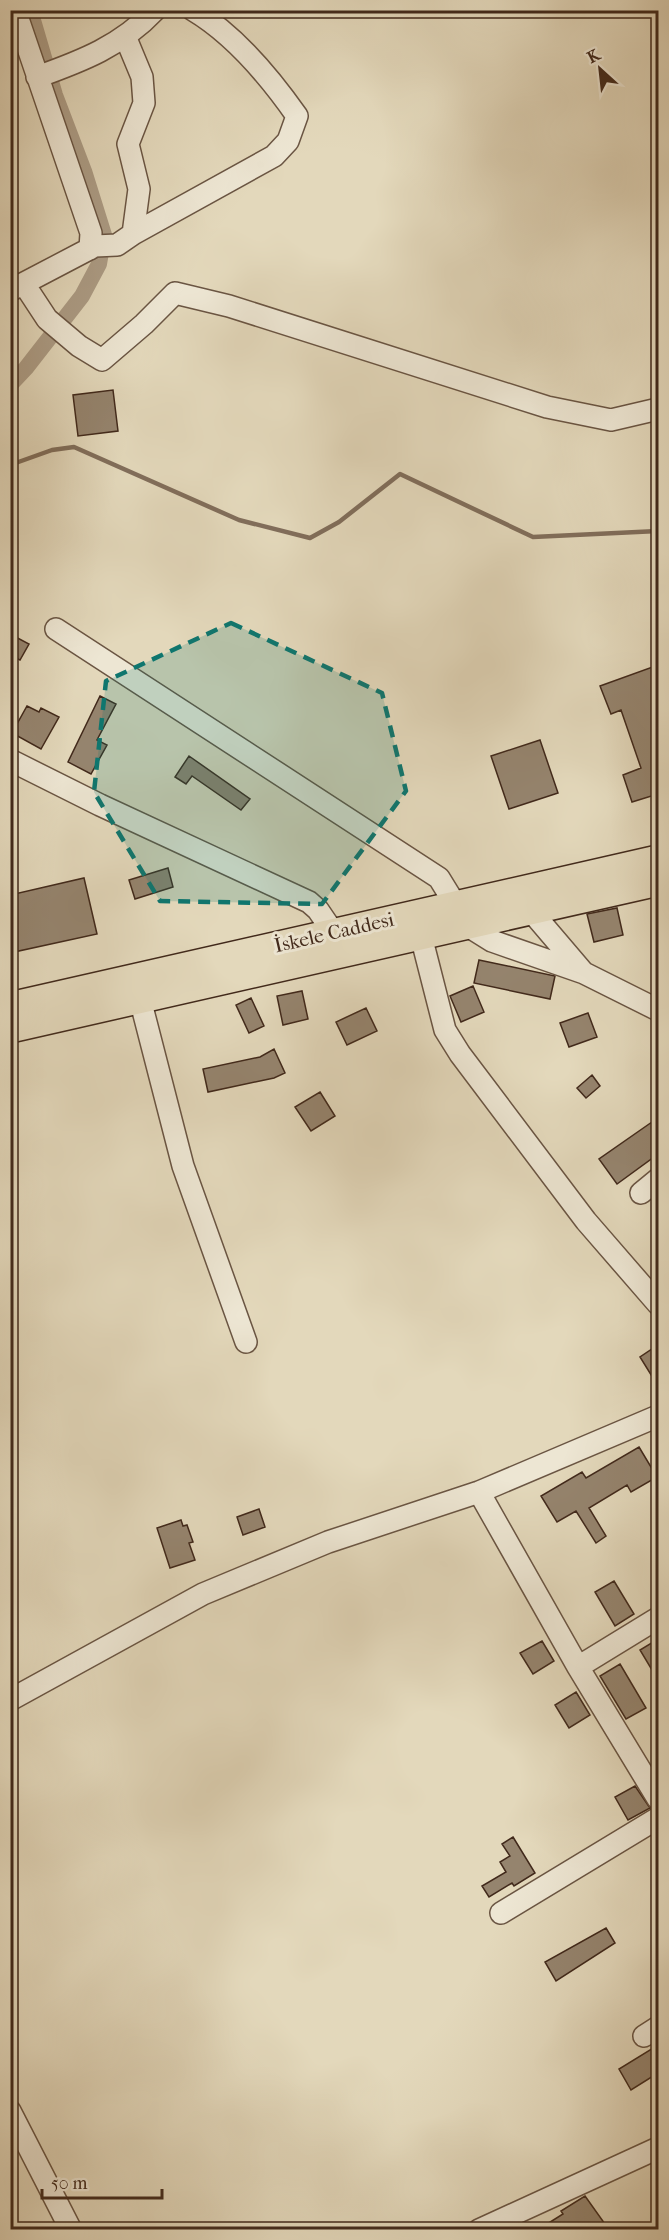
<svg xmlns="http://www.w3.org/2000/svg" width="669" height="2240" viewBox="0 0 669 2240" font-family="'IM FELL French Canon',serif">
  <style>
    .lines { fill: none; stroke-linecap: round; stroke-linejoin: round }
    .stream { stroke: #816e5b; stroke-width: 4.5 }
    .canal { stroke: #ac9c85; stroke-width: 16 }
    .building { fill: #95846e; stroke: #41291b; stroke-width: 1.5 }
    .minor-casing { stroke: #6a5543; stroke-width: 24 }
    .major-casing { stroke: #41291b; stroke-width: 30 }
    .minor { stroke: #ede6d3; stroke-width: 21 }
    .major { stroke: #e3d8bb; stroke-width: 27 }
    .marked { fill: #0f766e; fill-opacity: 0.2; stroke: #0f766e; stroke-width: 4.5; stroke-dasharray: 12 8; stroke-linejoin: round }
    .labels { text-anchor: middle; stroke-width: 6; stroke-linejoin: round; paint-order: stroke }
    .street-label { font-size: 20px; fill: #41291b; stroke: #ede6d3 }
  </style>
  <rect width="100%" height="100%" fill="#e3d8bb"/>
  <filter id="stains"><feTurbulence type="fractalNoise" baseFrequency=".00333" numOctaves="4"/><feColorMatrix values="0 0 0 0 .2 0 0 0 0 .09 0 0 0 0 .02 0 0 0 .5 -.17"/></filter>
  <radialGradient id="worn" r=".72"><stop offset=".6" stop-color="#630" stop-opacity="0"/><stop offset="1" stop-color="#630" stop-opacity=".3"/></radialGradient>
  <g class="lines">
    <path class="stream" d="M10 465 52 450 74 447 239 520 310 538 339 522 400 474 533 537 658 531"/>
    <path class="canal" d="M10 385 26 368 82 296 99 264 104 235 84 171 55 95 30 10"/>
  </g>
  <path class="building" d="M113 390 118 431 78 436 73 395Z
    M10 634 29 644 20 660 10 655Z
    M658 665V794L632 802 623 775 641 768 621 710 611 714 600 686Z
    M100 696 116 704 97 740 107 745 91 774 68 762Z
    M27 706 39 712 41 708 59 717 41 749 12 733Z
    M540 740 558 793 509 809 491 756Z
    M189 756 250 799 241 810 192 776 186 784 175 777Z
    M168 868 173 887 135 899 129 880Z
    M84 878 97 934 14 952 10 935V895Z
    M617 908 623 935 594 942 587 914Z
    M479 960 555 976 550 999 474 983Z
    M473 986 484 1012 461 1022 450 996Z
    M302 991 308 1019 283 1025 277 996Z
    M251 998 264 1026 249 1033 236 1005Z
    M366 1008 377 1031 347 1045 336 1022Z
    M588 1013 597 1037 569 1047 560 1023Z
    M274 1049 285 1073 274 1078 208 1092 203 1069 260 1057Z
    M592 1075 600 1086 586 1098 577 1088Z
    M320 1092 335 1116 311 1131 295 1107Z
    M652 1122 658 1131V1154L617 1184 599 1159Z
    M658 1345V1386L640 1357Z
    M639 1447 657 1477 631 1492 627 1485 589 1508 606 1536 596 1543 576 1511 557 1522 541 1496 582 1472 586 1478Z
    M259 1509 265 1527 243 1535 237 1517Z
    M181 1520 183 1526 187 1525 193 1542 189 1543 195 1560 170 1568 157 1528Z
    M614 1581 634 1614 615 1626 595 1592Z
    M658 1639V1680L640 1650Z
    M542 1641 554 1661 533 1674 520 1653Z
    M620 1664 646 1708 626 1719 600 1676Z
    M576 1692 590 1715 569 1728 555 1705Z
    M635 1786 650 1808 628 1820 615 1797Z
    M513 1837 535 1873 514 1886 512 1883 489 1897 482 1886 506 1872 500 1862 510 1856 502 1844Z
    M606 1928 615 1943 556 1981 545 1962Z
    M658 2045V2073L631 2090 619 2069Z
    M585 2196 605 2224 597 2229H539L563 2214 561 2211Z"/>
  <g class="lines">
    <defs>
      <path id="minor" d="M15 10 91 233 90 249
        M125 36 142 77 144 103 128 144 139 189 133 234
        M37 77C82 61 121 46 155 10
        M24 284 47 319 79 346 102 360 144 324 175 293 229 306 547 407 611 420 658 409
        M11 290 95 246 117 245 133 234 274 156 288 141 297 116C269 76 235 35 193 10
        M56 629 439 878 455 904
        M10 760 100 805 309 902 318 910 333 932
        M531 911 583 972
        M468 926 492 941 584 973 658 1010
        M421 936 445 1030 460 1054 586 1221 658 1304
        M140 999 183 1166 246 1342
        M641 1193 658 1179
        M479 1492 578 1667 658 1799
        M578 1667 658 1618
        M10 1700 203 1594 328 1542 479 1492 658 1416
        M501 1913 658 1818
        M644 2036 658 2027
        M10 2111 71 2230
        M479 2230 658 2148"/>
      <path id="major" d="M10 1006 658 859
        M10 1029 658 882"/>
    </defs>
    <use href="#minor" class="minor-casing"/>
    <use href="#major" class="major-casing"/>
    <use href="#minor" class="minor"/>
    <use href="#major" class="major"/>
  </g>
  <path class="marked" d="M231 623 382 693 406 791 322 904 160 901 94 792 106 681Z"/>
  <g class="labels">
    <g class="street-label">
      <text transform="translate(334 932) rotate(-13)" y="7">İskele Caddesi</text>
    </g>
  </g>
  <rect width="669" height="2240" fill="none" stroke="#e3d8bb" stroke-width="36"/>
  <rect x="12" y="12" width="645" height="2216" fill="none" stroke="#41291b" stroke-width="3"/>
  <rect x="18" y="18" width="633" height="2204" fill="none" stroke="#41291b" stroke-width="1.5"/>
  <g transform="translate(600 69) rotate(333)" stroke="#ede6d3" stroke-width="4.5" paint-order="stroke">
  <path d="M0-4.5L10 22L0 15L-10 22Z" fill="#41291b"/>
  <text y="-9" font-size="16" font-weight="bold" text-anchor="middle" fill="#41291b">K</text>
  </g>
  <path d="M42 2189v9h120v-9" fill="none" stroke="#41291b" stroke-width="3"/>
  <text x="51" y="2189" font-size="18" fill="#41291b" stroke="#ede6d3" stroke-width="4.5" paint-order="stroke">50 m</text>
  <rect width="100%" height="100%" filter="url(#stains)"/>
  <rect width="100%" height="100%" fill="url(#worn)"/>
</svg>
